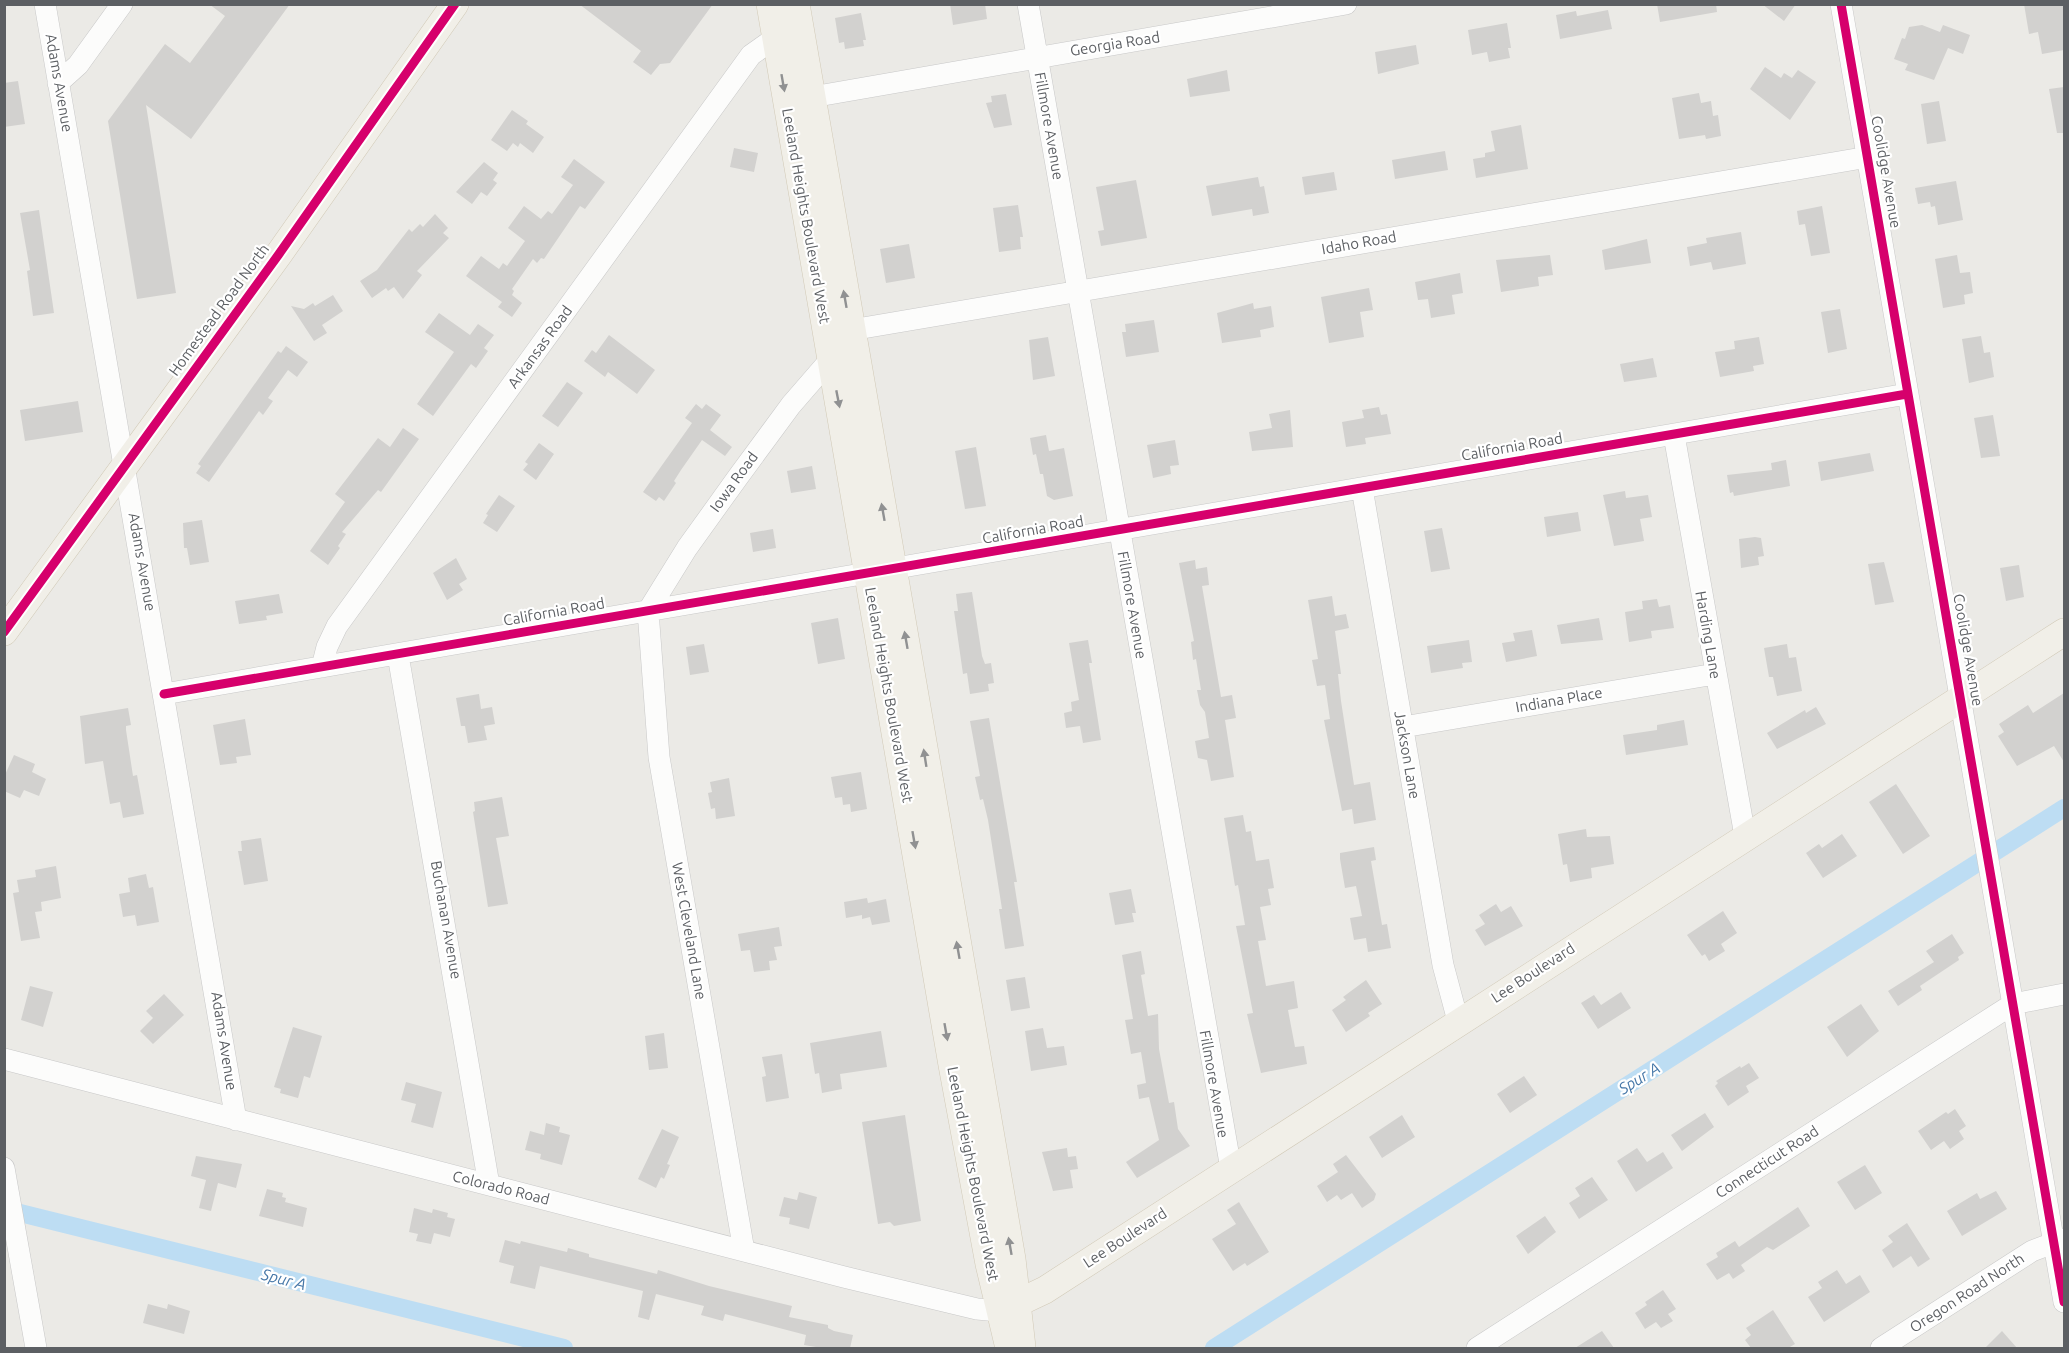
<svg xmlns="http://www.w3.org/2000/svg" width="2069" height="1353" viewBox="0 0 2069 1353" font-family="Ubuntu,sans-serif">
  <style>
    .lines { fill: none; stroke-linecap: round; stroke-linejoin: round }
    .canal { stroke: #bdddf3; stroke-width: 18 }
    .building { fill: #d2d1cf }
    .minor-casing { stroke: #c8c8c8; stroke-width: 22 }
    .major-casing { stroke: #d1c9b6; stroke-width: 28 }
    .minor { stroke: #fcfcfb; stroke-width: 21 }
    .major { stroke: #f1efe8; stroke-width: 27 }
    .cycleway-casing { stroke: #fff; stroke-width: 13 }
    .cycleway { stroke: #d6006c; stroke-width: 9 }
    .oneway { fill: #909192 }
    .labels { text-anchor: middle; stroke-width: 4.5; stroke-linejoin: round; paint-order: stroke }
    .street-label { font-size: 15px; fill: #5c5f63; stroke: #fff }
    .water-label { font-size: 16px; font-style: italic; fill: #4778a8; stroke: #fff }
  </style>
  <rect width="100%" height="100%" fill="#ebeae6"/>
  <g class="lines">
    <path class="canal" d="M4 1209 564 1348
      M1214 1348 2064 808"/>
  </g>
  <path class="building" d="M209 4H290L191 139 146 105 176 293 137 299 108 121 165 44 190 63 225 16Z
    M579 4H713L670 63 660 64 651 75 633 62 641 51Z
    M950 4H985L987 19 953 25Z
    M1657 4H1716L1717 12 1660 22Z
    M1762 4H1796L1784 21Z
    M2024 4H2064V50L2042 54 2038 32 2029 34Z
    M1608 10 1612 29 1560 39 1556 15 1576 11 1577 16Z
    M861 13 866 40H863L864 46 845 49 844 42 839 43 835 18Z
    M1507 23 1511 48H1508L1510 58 1489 62 1487 52 1472 55 1468 30Z
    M1922 25 1940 32 1943 25 1970 35 1963 54 1948 48 1934 80 1905 70 1908 64 1894 59 1902 38 1905 39 1909 27Z
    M1416 45 1419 64 1378 74 1375 52Z
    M1765 67 1781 78 1784 73 1792 78 1798 70 1816 82 1790 120 1750 89Z
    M1227 70 1230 91 1190 97 1187 79Z
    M18 81 25 124 4 127V83Z
    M2064 87V133H2057L2049 89Z
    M1699 93 1701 103 1711 101 1713 116 1718 115 1721 136 1706 139 1705 135 1679 139 1672 98Z
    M1006 94 1012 125 994 128 986 103 992 102 991 96Z
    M1939 101 1946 141 1927 144 1921 104Z
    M512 110 528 121 526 124 544 137 533 153 520 143 518 147 513 143 507 151 491 140Z
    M1521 125 1528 169 1476 178 1473 159 1485 157V153L1495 151 1491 131Z
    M734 148 758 153 754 172 730 167Z
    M1445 151 1448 170 1395 179 1392 160Z
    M574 159 605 182 585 209 580 206 544 259 541 258 537 263 533 259 512 289 514 291 512 295 522 303 512 317 498 307 502 302 466 276 481 256 499 269 503 263 507 266 525 241 508 228 524 206 541 219 548 211 552 214 573 185 561 177Z
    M484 162 498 173 493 180 497 183 487 196 481 192 472 204 456 192Z
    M1334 172 1337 190 1305 195 1302 177Z
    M1258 177 1260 187 1264 186 1269 213 1253 216 1252 209 1212 216 1206 186Z
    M1136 180 1147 238 1101 246 1098 231 1104 230 1096 187Z
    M1956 181 1963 220 1938 225 1935 206 1931 207 1930 202 1918 204 1915 188Z
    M1018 205 1023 237H1020L1021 249 999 252 993 208Z
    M1822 206 1830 253 1811 256 1805 224 1799 225 1797 211Z
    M39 210 54 313 33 316 27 271 30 270 20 213Z
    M435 214 448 228 443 233 449 238 417 271 422 275 403 299 394 287 388 291 386 288 372 298 360 281 377 270 409 229 412 232 420 224 423 227Z
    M1741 232 1746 264 1713 270 1711 262 1690 266 1687 247 1707 243 1706 238Z
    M1647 239 1651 263 1605 270 1602 250Z
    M909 244 915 278 886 283 880 249Z
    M1550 255 1553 275 1538 277 1539 286 1501 292 1496 260Z
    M1957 255 1960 273 1970 272 1973 293 1964 295 1965 304 1943 308 1935 259Z
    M1460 273 1463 293 1452 295 1455 314 1431 318 1428 299 1418 300 1415 282Z
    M1369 288 1373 310 1360 312 1364 337 1329 343 1321 297Z
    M333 295 343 311 322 325 327 333 314 341 291 306 304 309 313 303 315 306Z
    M1253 303 1254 309 1271 306 1274 327 1260 330 1261 337 1222 343 1217 313Z
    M1840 309 1847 349 1828 353 1821 312Z
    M439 313 470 335 478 324 494 335 484 348 488 351 476 368 471 364 433 416 417 404 454 352 425 332Z
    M1154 320 1159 352 1126 357 1122 332H1126L1125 324Z
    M609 335 655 370 637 394 608 372 605 377 584 361 592 350 596 353Z
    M1981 336 1984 353 1990 352 1994 377 1969 383 1962 339Z
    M1048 337 1055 376 1033 380 1029 340Z
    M1759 337 1764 364 1753 366 1754 371 1720 377 1715 352 1735 349 1734 341Z
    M286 346 308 362 297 377 288 370 268 398 273 401 263 415 259 411 209 482 196 473 201 466 198 464 278 351 281 353Z
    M1653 358 1657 377 1624 382 1620 364Z
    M567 382 583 393 558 427 542 416Z
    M78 401 83 432 25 441 20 410Z
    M696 404 702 409 706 404 721 415 710 430 732 447 725 456 702 440 681 470 674 481 676 483 664 501 659 497 656 501 643 492 692 423 685 418Z
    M1379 407 1381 415 1387 414 1391 434 1365 438 1366 444 1346 447 1342 422 1364 418 1362 410Z
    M1290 410 1293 447 1252 451 1249 432 1272 428 1269 414Z
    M1993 415 2000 456 1981 458 1974 418Z
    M403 428 419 439 381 492 378 490 342 532 346 534 338 546 340 548 328 565 310 551 345 502 335 494 378 438 390 447Z
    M1046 435 1049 451 1064 448 1073 496 1054 500 1047 496 1043 474H1040L1036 454 1033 455 1030 438Z
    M1175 440 1179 465 1170 466 1171 474 1153 478 1147 445Z
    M539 443 554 454 536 480 523 470 528 464 525 462Z
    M976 447 986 506 965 509 955 451Z
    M1870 453 1874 471 1821 481 1818 462Z
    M1786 460 1790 486 1734 496 1733 492 1730 493 1727 475 1772 470 1771 463Z
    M812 466 816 489 791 493 787 471Z
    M1625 491 1626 498 1648 495 1652 517 1640 519 1644 541 1614 546 1603 495Z
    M499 495 515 506 497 532 483 523 488 515 486 514Z
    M1578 512 1581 531 1547 537 1544 517Z
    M202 520 209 562 190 565 187 548H184L183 523Z
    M1442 528 1450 569 1431 572 1424 531Z
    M773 529 776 548 753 552 750 533Z
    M1755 537 1761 538 1764 556 1758 557 1759 565 1741 568 1739 539Z
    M456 558 467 579 459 584 463 590 447 600 433 573Z
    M1195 560 1196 569 1207 567 1209 585 1202 586 1221 697 1232 695 1236 718 1225 720 1234 777 1211 781 1207 760 1198 758 1195 741 1209 738 1205 712 1200 705 1197 690H1201L1196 659 1193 660 1191 642 1194 641 1179 563Z
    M1884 562 1894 602 1875 605 1868 564Z
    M2019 565 2024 597 2006 601 2000 568Z
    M972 592 982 656 985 664 991 663 994 683 988 684 989 691 970 694 967 673 963 674 954 611H958L956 594Z
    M279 594 283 613 266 616 267 620 239 624 235 601Z
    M1332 596 1335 616 1346 614 1349 628 1335 631 1341 674H1338L1341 701 1354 785 1370 782 1376 820 1354 824 1352 809 1342 811 1324 720 1330 719 1325 685 1317 686 1312 660 1318 659 1308 600Z
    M1657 599 1659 607 1670 605 1674 628 1651 631 1652 638 1629 642 1625 612 1643 609 1642 601Z
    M838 618 845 659 818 664 811 623Z
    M1599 618 1603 640 1561 644 1557 625Z
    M1532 630 1537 656 1506 662 1502 643 1515 641 1513 633Z
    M1088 640 1092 663H1089L1101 740 1083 743 1080 726 1066 728 1064 713 1072 711 1071 702 1079 700 1069 643Z
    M1469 640 1472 662 1462 663 1463 668 1431 673 1427 646Z
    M704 644 709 672 690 675 686 647Z
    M1787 644 1789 658 1796 657 1802 691 1777 696 1773 677H1769L1764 648Z
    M2064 693V762L2054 746 2017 766 1998 736 2004 732 1999 724 2028 705 2033 713Z
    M479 694 481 709 492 707 495 724 484 726 487 740 468 743 465 726H461L456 698Z
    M1816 707 1826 724 1777 749 1767 733 1805 710 1806 713Z
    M128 708 131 725 126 726V730L133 776 137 775 144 814 123 818 120 802 110 804 103 761 85 764 80 716Z
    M989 718 1017 882H1014L1024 946 1005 949 999 909H1002L988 820 983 799 980 800 975 777 980 776 970 721Z
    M245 719 251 755 236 757 237 763 220 765 213 725Z
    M1684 720 1688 745 1626 755 1623 735 1657 730V725Z
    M14 755 35 764 32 772 46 779 39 796 24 790 20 798 4 791V777Z
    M861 772 867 809 851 812 850 804 843 805 842 797 835 798 831 777Z
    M729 778 735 816 716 819 715 808 711 809 708 793 712 792 710 782Z
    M1896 784 1930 836 1903 854 1869 802Z
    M502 797 509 836 496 838 508 904 488 907 473 812 475 811 474 802Z
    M1243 815 1246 832 1251 831 1256 861 1269 859 1274 888 1268 889 1271 905 1260 907 1266 940 1258 941 1266 986 1294 981 1298 1008 1288 1010 1295 1047 1304 1046 1307 1064 1261 1073 1247 1014 1253 1013 1236 926 1245 925 1238 885 1235 886 1224 818Z
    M1586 829 1587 837 1610 836 1614 864 1591 868 1592 878 1570 882 1567 864 1563 865 1558 834Z
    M1842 834 1857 856 1823 878 1806 853 1819 844 1822 848Z
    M261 838 268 881 244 885 238 851H242L241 841Z
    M1374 847 1376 860 1371 861 1382 925 1387 924 1391 948 1368 952 1366 938 1354 940 1350 918 1362 916 1356 886 1345 888 1340 859V853Z
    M56 866 61 898 41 902 42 911 35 912 40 938 21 941 13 893 19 892 17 880 36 877 35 870Z
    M146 874 149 888 153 887 159 922 137 926 135 915 123 917 119 894 130 892 128 878Z
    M1131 889 1136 913H1132L1134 922 1115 925 1109 893Z
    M867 898 868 903 886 899 890 922 872 925 870 917 862 919V915L846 918 844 902Z
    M1496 904 1501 912 1511 906 1523 926 1485 946 1475 930 1485 924 1479 915Z
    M1723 911 1737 933 1721 944 1725 951 1709 961 1705 954 1702 956 1687 935Z
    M779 927 782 946 774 947 777 960 769 961 770 970 754 972 750 950 741 951 738 934Z
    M1952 934 1964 953 1958 957 1959 960 1920 986 1922 990 1898 1006 1888 991 1934 962 1926 951Z
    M1141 951 1145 974 1141 975 1148 1016 1158 1014 1159 1049 1169 1103 1174 1102 1178 1129 1190 1146 1137 1178 1126 1162 1159 1140 1149 1097 1139 1099 1137 1085 1146 1083 1141 1052 1131 1054 1125 1020 1133 1019 1122 955Z
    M1025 977 1030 1008 1011 1011 1006 980Z
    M1366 980 1382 1004 1368 1013 1370 1016 1346 1032 1332 1010 1346 1000 1343 997 1351 991Z
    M30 986 53 992 43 1027 21 1020Z
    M1621 992 1631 1008 1598 1029 1581 1003 1594 995 1601 1005Z
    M164 994 184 1015 153 1044 140 1031 153 1018 146 1011Z
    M1861 1004 1879 1031 1847 1057 1827 1027Z
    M293 1027 322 1036 310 1078 304 1076 298 1098 280 1093 281 1089 274 1087Z
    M1043 1028 1047 1048 1064 1046 1067 1065 1031 1071 1025 1031Z
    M881 1031 887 1067 840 1074 842 1089 822 1093 819 1073 815 1074 810 1043Z
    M664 1033 668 1068 649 1070 645 1036Z
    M782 1054 789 1098 766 1102 762 1077 766 1076 762 1057Z
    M1749 1063 1759 1078 1746 1086 1749 1092 1728 1106 1715 1086 1718 1083 1716 1081 1740 1066 1741 1068Z
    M1524 1076 1537 1095 1510 1113 1497 1094Z
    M406 1082 442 1092 433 1128 411 1122 416 1104 401 1100Z
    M1955 1109 1966 1126 1959 1131 1964 1139 1950 1149 1944 1141 1931 1150 1918 1131 1946 1112 1948 1114Z
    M1705 1113 1714 1127 1682 1151 1671 1135Z
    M905 1115 921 1221 894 1226 890 1222 878 1224 862 1122Z
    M1402 1115 1415 1137 1382 1158 1369 1137Z
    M546 1123 560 1127 559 1132 570 1135 562 1165 540 1159 541 1154 525 1150 530 1131 544 1135Z
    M662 1129 679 1137 667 1164 670 1165 664 1179 661 1177 656 1188 638 1179Z
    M1067 1148 1068 1157 1076 1156 1078 1169 1070 1170 1073 1188 1053 1191 1042 1152Z
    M1637 1148 1647 1162 1663 1152 1673 1168 1636 1192 1617 1161Z
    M1346 1155 1376 1194 1374 1200 1362 1208 1352 1193 1341 1200 1337 1195 1327 1202 1317 1186 1338 1172 1333 1164Z
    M196 1156 242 1164 236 1188 218 1183 211 1211 199 1208 206 1180 191 1176Z
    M1865 1165 1882 1193 1855 1210 1837 1182Z
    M1592 1177 1608 1200 1579 1219 1569 1203 1580 1196 1575 1188Z
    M267 1189 283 1193 282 1197 286 1198 285 1202 307 1208 303 1227 259 1216Z
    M1996 1191 2007 1209 1962 1236 1947 1211 1977 1193 1980 1199Z
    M799 1192 817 1197 809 1229 789 1224 790 1218 779 1216 784 1197 797 1200Z
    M1239 1202 1269 1252 1247 1266 1245 1263 1233 1271 1212 1239 1236 1224 1227 1210Z
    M1798 1207 1810 1226 1773 1250 1767 1247 1741 1265 1745 1271 1733 1279 1729 1273 1717 1280 1706 1264 1718 1257 1716 1253 1735 1241 1739 1247Z
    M414 1208 432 1213 433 1209 448 1213 447 1217 455 1219 450 1237 434 1233 431 1244 416 1241 418 1234 409 1232Z
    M1545 1216 1556 1232 1528 1254 1516 1236Z
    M1907 1223 1930 1259 1918 1267 1911 1256 1893 1268 1882 1250 1893 1242 1888 1236Z
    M505 1240 520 1244 521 1241 567 1252 568 1248 589 1254V1257L657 1274 658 1270 709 1286 792 1306 789 1317 828 1325V1328L834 1331 853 1335 850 1348H822L804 1345 806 1335 725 1314 723 1321 701 1315 704 1306 656 1294 649 1320 638 1317 643 1291 540 1266 535 1289 510 1283 514 1266 499 1262Z
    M1837 1270 1846 1284 1860 1275 1870 1292 1824 1322 1808 1297 1822 1288 1818 1282Z
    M1663 1290 1676 1309 1668 1314 1673 1321 1661 1328 1656 1322 1645 1329 1635 1313 1647 1305 1645 1302Z
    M148 1304 167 1309 168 1304 190 1311 184 1334 143 1323Z
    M1773 1310 1795 1344 1788 1348H1751L1745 1340 1751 1335 1746 1328Z
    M1602 1331 1614 1348H1575Z
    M2002 1331 2017 1348H1985Z"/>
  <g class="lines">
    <defs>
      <path id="minor" d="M45 4 236 1120
        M1028 4 1231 1169
        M1841 4 2064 1302
        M58 83 78 65 122 4
        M812 97 1346 4
        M851 330 1868 157
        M1674 435 1745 836
        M1362 488 1443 965 1458 1021
        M398 655 489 1185
        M322 667 327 647 337 626 751 55 775 38
        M164 694 1907 394
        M1403 727 1715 674
        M4 1059 844 1277 977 1309 999 1311
        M4 1168 36 1348
        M744 1251 659 757 648 611 687 548 738 477 791 405 830 360
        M1477 1348 2013 1004 2064 994
        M1881 1348 2032 1251 2064 1239"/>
      <path id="major" d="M770 4 952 1065 989 1264 1009 1348
        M796 4 1012 1259 1022 1347
        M4 632 279 254 455 4
        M1003 1310 1045 1290 2064 632"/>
    </defs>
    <use href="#minor" class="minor-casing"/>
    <use href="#major" class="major-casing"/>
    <use href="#minor" class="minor"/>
    <use href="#major" class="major"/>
    <defs>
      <path id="cycleway" d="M1841 4 2064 1302
        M4 632 279 254 455 4
        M164 694 1907 394"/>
    </defs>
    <use href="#cycleway" class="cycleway-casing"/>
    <use href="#cycleway" class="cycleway"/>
  </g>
  <defs><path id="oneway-solid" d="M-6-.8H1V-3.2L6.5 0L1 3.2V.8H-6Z" transform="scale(1.5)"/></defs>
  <g class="oneway">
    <use href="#oneway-solid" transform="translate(783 83) rotate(80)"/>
    <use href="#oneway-solid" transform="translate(845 299) rotate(-100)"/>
    <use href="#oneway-solid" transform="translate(838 399) rotate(79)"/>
    <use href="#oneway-solid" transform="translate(883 512) rotate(-100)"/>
    <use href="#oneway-solid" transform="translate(906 640) rotate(-100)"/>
    <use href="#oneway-solid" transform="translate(925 758) rotate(-99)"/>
    <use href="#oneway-solid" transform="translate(914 840) rotate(80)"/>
    <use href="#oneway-solid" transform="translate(958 950) rotate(-100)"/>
    <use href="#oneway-solid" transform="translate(946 1032) rotate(80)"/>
    <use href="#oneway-solid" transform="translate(1010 1246) rotate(-100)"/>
  </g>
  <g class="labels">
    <g class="street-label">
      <text transform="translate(1115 44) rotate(-9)" y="5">Georgia Road</text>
      <text transform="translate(59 83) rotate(80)" y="5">Adams Avenue</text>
      <text transform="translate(1049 126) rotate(80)" y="5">Fillmore Avenue</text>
      <text transform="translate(1886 172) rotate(80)" y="5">Coolidge Avenue</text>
      <text transform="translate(806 216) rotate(80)" y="5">Leeland Heights Boulevard West</text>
      <text transform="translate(1359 243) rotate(-10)" y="5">Idaho Road</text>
      <text transform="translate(219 310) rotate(-54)" y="5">Homestead Road North</text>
      <text transform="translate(540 347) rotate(-54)" y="5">Arkansas Road</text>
      <text transform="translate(1512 447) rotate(-10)" y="5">California Road</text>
      <text transform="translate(734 482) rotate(-54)" y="5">Iowa Road</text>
      <text transform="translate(1033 530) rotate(-10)" y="5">California Road</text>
      <text transform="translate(142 562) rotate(80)" y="5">Adams Avenue</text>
      <text transform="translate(1132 605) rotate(80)" y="5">Fillmore Avenue</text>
      <text transform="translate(554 612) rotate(-10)" y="5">California Road</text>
      <text transform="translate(1708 635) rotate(80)" y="5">Harding Lane</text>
      <text transform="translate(1968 650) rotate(80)" y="5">Coolidge Avenue</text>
      <text transform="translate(889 695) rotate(80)" y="5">Leeland Heights Boulevard West</text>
      <text transform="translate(1559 700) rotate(-10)" y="5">Indiana Place</text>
      <text transform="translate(1407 755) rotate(80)" y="5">Jackson Lane</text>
      <text transform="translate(446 920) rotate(80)" y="5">Buchanan Avenue</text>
      <text transform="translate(689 931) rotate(80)" y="5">West Cleveland Lane</text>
      <text transform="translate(1533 973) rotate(-33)" y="5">Lee Boulevard</text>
      <text transform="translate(224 1041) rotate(81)" y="5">Adams Avenue</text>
      <text transform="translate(1214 1084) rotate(80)" y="5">Fillmore Avenue</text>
      <text transform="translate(1767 1162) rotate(-33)" y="5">Connecticut Road</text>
      <text transform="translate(973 1174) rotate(79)" y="5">Leeland Heights Boulevard West</text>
      <text transform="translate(501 1188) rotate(14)" y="5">Colorado Road</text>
      <text transform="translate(1125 1238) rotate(-33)" y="5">Lee Boulevard</text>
      <text transform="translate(1967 1293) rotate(-33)" y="5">Oregon Road North</text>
    </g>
    <g class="water-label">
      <text transform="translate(1639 1078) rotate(-32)" y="6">Spur A</text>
      <text transform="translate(284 1279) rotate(14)" y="6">Spur A</text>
    </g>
  </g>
  <rect width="2069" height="1353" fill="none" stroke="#5c5f63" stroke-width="12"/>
</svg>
